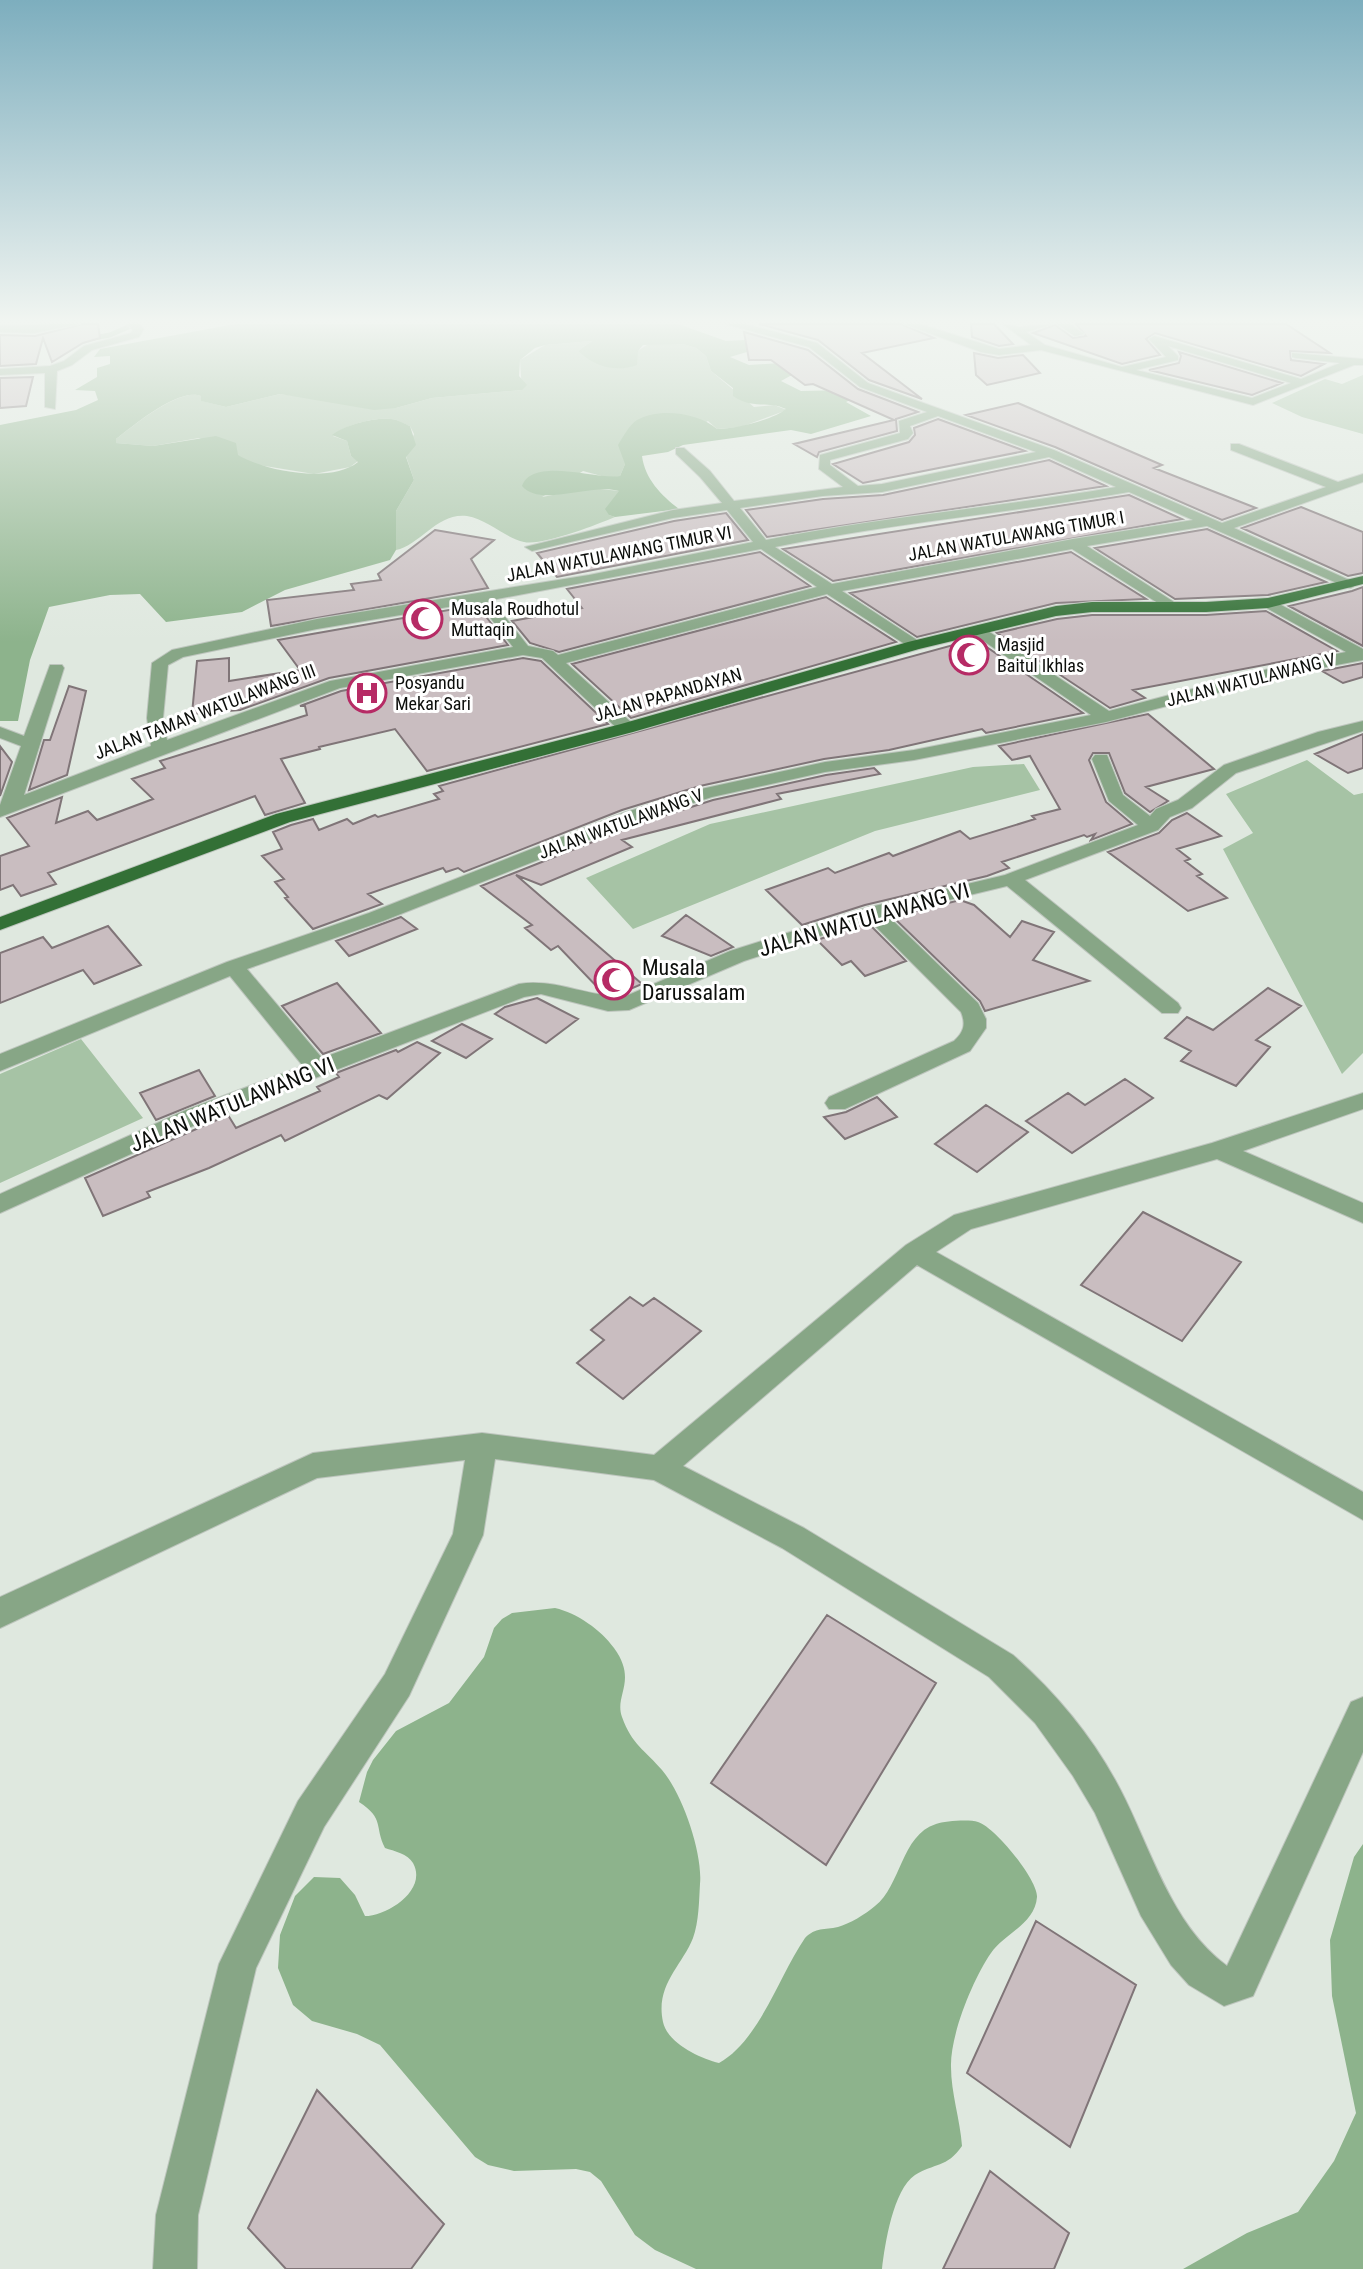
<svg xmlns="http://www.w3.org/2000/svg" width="1363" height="2269" viewBox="0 0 1363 2269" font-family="'Roboto Condensed',sans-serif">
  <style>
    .green { fill: #a6c3a5 }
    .forest { fill: #8db38c }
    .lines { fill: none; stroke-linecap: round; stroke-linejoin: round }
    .stream { stroke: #7ea47e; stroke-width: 5 }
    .building { fill: #c9bdc0; stroke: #807578; stroke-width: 2 }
    .minor-casing { stroke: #bdc5bd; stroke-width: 2 }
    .major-casing { stroke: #bdc5bd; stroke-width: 2 }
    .minor { fill: #87a686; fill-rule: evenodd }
    .major { fill: #337036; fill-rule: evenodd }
    .labels { text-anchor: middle; stroke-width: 6; stroke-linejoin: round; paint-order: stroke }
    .far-street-label { font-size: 18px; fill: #0c0e0b; stroke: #fff }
    .far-poi-label { font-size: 18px; fill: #0c0e0b; stroke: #fff; text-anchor: start }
    .street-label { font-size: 22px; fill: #0c0e0b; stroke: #fff }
    .poi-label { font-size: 22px; fill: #0c0e0b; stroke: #fff; text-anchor: start }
  </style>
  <rect width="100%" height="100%" fill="#dfe8df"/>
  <path class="green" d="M592 341 578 351 591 360 637 351 649 344H683L696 348 706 356 711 371 754 407 774 405 787 410 741 427 717 429 708 421 625 464 620 476 609 478 583 471 542 497 590 488 620 491 609 515 615 517C596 525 542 546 524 542 505 538 487 519 467 516 438 512 420 545 396 550V511L414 480 406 456 414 434 410 426C404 424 397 419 391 419 375 417 343 425 333 436L347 441 351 456 358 461 350 467 314 474 253 464 199 438 153 446 116 443V439C134 425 180 387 201 396L202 401 226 407 280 394 396 408 432 398 522 390 520 360 545 345Z
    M1363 375V434L1302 417 1272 403 1325 379 1342 384Z
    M1307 760 1354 795 1363 793V1053L1342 1074 1223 849 1253 833 1226 794Z
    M1024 764 1040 790 875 831 633 929 586 878 710 824 973 767Z
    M81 1039 143 1118 0 1183V1074Z"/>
  <path class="forest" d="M235 324H678L726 341 746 340 757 349 730 357 749 365 795 362 820 372 790 376 781 381 801 391 845 390 856 397 846 402 871 416 811 434 791 430 683 445 668 452 642 456C645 479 661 495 679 509L615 517 609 515 605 509 619 491C590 483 541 508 522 486 532 456 598 480 620 476L625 464 618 445C623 437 629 425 637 420 659 407 699 413 717 429 736 429 772 420 786 409 767 400 754 410 733 396V388L711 371 706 356 696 348 683 344 643 345 638 351 637 365C615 373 594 366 578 351L592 341 545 345 535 348 520 360 519 376 527 385 522 390 432 398 396 408 374 410 280 394 226 407 201 401V396C179 387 134 425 116 439V443L153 446 216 436 236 443 238 455C265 471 331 484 358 462L351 456 347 441 332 435C344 425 375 417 391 419 397 419 405 424 410 426L416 445 406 457 414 480 396 511V550L390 560 285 590 242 612 166 622 140 594 110 595 49 607 30 660 18 721H0V425L76 410 98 400 95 391 75 390 97 377V368L110 364V356L94 357 100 349Z
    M555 1608C577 1613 601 1630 614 1648 638 1681 614 1695 622 1717 632 1745 645 1750 662 1770 682 1793 703 1853 700 1884 699 1900 699 1922 693 1938 682 1966 655 1985 663 2022 668 2044 700 2058 719 2063 759 2041 779 1976 805 1938 816 1927 824 1930 838 1927 849 1924 866 1914 875 1906 901 1886 901 1835 936 1824 945 1821 969 1819 978 1822 995 1827 1038 1880 1037 1897 1035 1924 1004 1934 991 1953 973 1979 950 2035 951 2067 951 2093 960 2119 962 2146 947 2168 934 2163 915 2175 893 2190 885 2244 882 2269H696L655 2250 635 2235 601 2181 590 2172 576 2169 514 2171 488 2165 475 2157 380 2045 357 2034 312 2021 293 2005 278 1968 280 1935 295 1896 314 1877 340 1878 355 1895 365 1916C387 1916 428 1890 413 1863 408 1854 394 1851 385 1848 374 1826 385 1819 359 1802L367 1772 373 1760 396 1731 449 1703 484 1657 494 1628 502 1619 512 1613Z
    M1363 1844V2269H1183L1247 2233 1298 2212 1334 2161 1356 2113 1332 1996 1330 1940 1354 1857Z"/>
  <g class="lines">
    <path class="stream" d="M88 339 110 335 135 324"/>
  </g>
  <path class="building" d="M83 324H98L100 338 83 343 52 362 43 338 36 364 0 366V335L35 336Z
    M759 324H901L934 338 862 353 922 399 869 380 818 340Z
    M971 324H994L1013 344 999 346 972 337Z
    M1076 324H1286L1330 353 1290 351 1291 360 1324 364 1301 376 1155 333 1146 339 1160 355 1122 364 1033 333 1055 325 1073 338 1086 336Z
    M744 332 808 350 858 389 918 412 896 419 897 431 819 452 817 457 794 444 894 420 813 384 805 385 771 360H749Z
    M1179 352 1282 383 1252 395 1149 370 1179 363 1181 356Z
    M974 353 998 358 1023 355 1040 373 987 385 976 375Z
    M33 377 26 406 0 408V378Z
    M1018 403 1162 465 1154 468 1256 508 1222 520 1055 447 966 415Z
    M938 419 1025 451 863 483 833 464 909 442 915 435 914 428Z
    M1049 460 1106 486 767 537 746 510 823 499 883 495Z
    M1129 495 1182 519 833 581 783 549Z
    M1301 507 1363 532V573L1348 576 1242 528Z
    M726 513 748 540 557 577 537 553 674 521Z
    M1207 529 1326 582 1268 595 1175 599 1095 548Z
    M435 530 494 540 471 559 488 588 271 626 267 600 354 590 351 584 381 580 378 574Z
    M760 552 810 586 559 652 530 643 512 621 582 608 567 589Z
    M1071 552 1146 599 1056 603 917 637 850 593Z
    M1363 587V646L1289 606 1352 591Z
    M826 597 896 642 631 718 572 664Z
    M477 605 508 645 329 678 240 710 192 714 197 661 229 658V681L300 670 278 640Z
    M1266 611 1337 651 1133 690 1145 698 1110 708 997 633 1057 619 1092 615H1206Z
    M975 639 1083 713 986 733 982 729 889 750 824 759 700 786 622 810 464 872 458 868 446 872 443 868 368 894 382 904 313 929 285 898 288 897 275 882 284 879 262 856 282 849 273 832 291 825 313 819 319 830 347 819 353 824 375 815 378 817 439 799 434 794 443 791 439 786Z
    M523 658 541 661 608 724 427 771 395 729 319 747 320 749 281 759 305 803 265 815 255 796 48 873 56 884 21 896 13 885 0 890V856L29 846 7 818 62 797 56 823 88 811 97 820 153 799 132 779 165 768 160 761 307 715 305 706H300L341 691Z
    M1363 663V677L1343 683 1322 671Z
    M69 686 86 691 67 775 29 790 44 740H50Z
    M1148 714 1214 769 1146 787 1168 801 1150 812 1125 793 1109 753H1093L1089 760 1106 802 1132 824 1091 840 1095 834 1087 837 1084 835 1002 862 1009 868 987 876 865 905 802 925 766 890 828 868 835 873 889 853 893 856 960 831 970 839 1035 819 1032 816 1060 809 1030 756 1012 760 999 746Z
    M1363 734V768L1348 773 1315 754Z
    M0 746 12 762 0 796Z
    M874 768 880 774 777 794 781 799 622 840 632 847 541 885 516 875 642 984 621 993 602 992 558 946 551 950 525 928 532 925 481 886 638 824 713 800 826 775Z
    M1187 813 1221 836 1177 849 1190 859 1185 861 1202 874 1197 876 1227 898 1188 911 1108 852 1159 833 1172 820Z
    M960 900 974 905 1010 937 1022 921 1054 932 1033 960 1089 981 985 1011 980 1001 893 917Z
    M686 915 733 947 711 956 662 936Z
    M401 917 417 929 349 956 336 941Z
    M868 923 906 961 865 976 851 961 842 965 817 940Z
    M108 926 141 965 94 984 83 970 0 1003V953L43 937 52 948Z
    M337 983 381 1033 323 1054 282 1006Z
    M1268 988 1301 1006 1256 1040 1270 1047 1236 1086 1181 1061 1191 1051 1165 1038 1187 1017 1213 1030Z
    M537 998 541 1000 578 1019 546 1043 495 1014 505 1007Z
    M462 1024 492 1039 466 1058 432 1041Z
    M417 1042 440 1053 387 1099 379 1095 285 1141 281 1135 209 1168 147 1192 150 1197 103 1216 85 1178 228 1115 236 1128 320 1091 317 1087 339 1077 336 1073 396 1050 398 1052Z
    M199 1070 215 1096 156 1120 140 1093Z
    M1125 1079 1153 1098 1072 1153 1026 1121 1068 1093 1085 1105Z
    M877 1097 897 1117 845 1139 824 1117 846 1112Z
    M986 1105 1028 1132 977 1172 935 1144Z
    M1143 1212 1241 1262 1182 1341 1081 1285Z
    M630 1297 643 1306 654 1298 701 1331 623 1399 577 1363 604 1340 591 1330Z
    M827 1615 936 1683 826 1865 711 1783Z
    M1036 1921 1136 1985 1070 2147 967 2073Z
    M317 2090 444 2224 411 2269H286L248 2228Z
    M990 2171 1069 2233 1054 2269H943Z"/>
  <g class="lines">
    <defs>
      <path id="minor" d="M51 324H80L34 333 0 332V326Z
        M127 324H139L144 329 139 337 92 350 72 365 57 371 55 409 45 407V373L0 375V369L50 366 64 361 84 346 131 333 133 330Z
        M726 324H745L817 343 868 383 1054 450 1222 523 1326 487 1231 450V444H1239L1338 482 1363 474V482L1234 528 1358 584 1351 588 1346 587 1207 526 1087 546 1174 602 1177 605 1169 610 1072 549 842 591 920 642V648L914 650 827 594 566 663 633 724 636 728 633 732H621L542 658 523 655 340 688 0 817V805L21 746 0 738V727L24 736 50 665H62L64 668 24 795 151 746 147 718 152 663 172 650 317 619 589 575 753 542 727 510 673 518 532 551 525 547 673 510 722 503 700 477 676 454V448H684L710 471 734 501 843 487 819 469 820 455 900 433 899 421 927 412 860 387 809 347ZM938 416 1036 452 882 484 858 486 830 465V460L908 439 913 433 910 426ZM1049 457 1116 487C1000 507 882 517 766 540L740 508 823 496 882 492ZM1129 492 1193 520 1073 539 832 584 775 547C892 523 1011 513 1129 492ZM761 549 817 587 558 655 553 651 528 646 492 600ZM478 602 513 647 330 681 167 740 163 718 168 665 183 657 317 629Z
        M904 324H920L999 349 1031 345 1003 324 1019 327 1052 324 1026 332 1045 345 1122 367 1166 357 1149 339 1154 336 1301 379 1340 363 1296 358 1292 357V353L1363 359V365H1354L1253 405 1041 350 999 355 981 352ZM1168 346 1291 383 1252 398 1136 370 1178 360V356Z
        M1057 324H1070L1084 334 1075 336Z
        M1268 598 1363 649V660L1289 674 1106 722 914 760 825 772 712 797 637 821 383 921 247 969 322 1058 519 984C556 978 588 998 626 996L730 951 866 908 1005 875 1138 825 1109 801 1092 759 1095 755H1107L1123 795 1150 816 1156 809 1178 800 1224 765 1318 732 1363 721V731L1236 773 1192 808 1170 817 1158 830 1025 880 1178 1003 1181 1008 1178 1013H1162L1007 886 887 915 978 1003 986 1019V1028L970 1051 845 1109H829L825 1103 829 1097 954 1041C964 1032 966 1024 961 1012L869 920 744 961 629 1010 608 1011 541 994 524 997 202 1122 0 1213V1194L186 1110 303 1066 230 976 0 1071V1054L227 962 369 913 623 813 701 789 825 762 914 750 1091 715 972 633V627H982L1109 711 1287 664 1346 652 1263 606V600Z
        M1363 1093V1109L1243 1151 1363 1203V1223L1217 1159 971 1229 936 1252 1363 1492V1520L917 1265 683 1466 804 1528 1013 1655C1056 1693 1093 1737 1120 1789 1151 1848 1170 1924 1227 1966L1351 1702 1363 1697V1752L1253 1996 1224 2006 1189 1985 1171 1965 1141 1916 1095 1813 1073 1776 1035 1723 989 1677 782 1548 654 1480 495 1459 483 1535 409 1696 324 1827 256 1968 198 2215 197 2269H153L156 2215 219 1964 298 1801 385 1674 453 1534 465 1460 317 1478 0 1628V1597L313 1453 482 1433 654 1455 906 1245 954 1215 1212 1143Z"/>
      <path id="major" d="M1363 576V584L1268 608 1206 612H1092L1056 616 919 649 633 732 290 822 0 930V917L276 814 621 724 908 642 1056 606 1092 602H1206L1268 598Z"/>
    </defs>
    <use href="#minor" class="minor-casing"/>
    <use href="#major" class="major-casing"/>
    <use href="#minor" class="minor"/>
    <use href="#major" class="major"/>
  </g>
  <linearGradient id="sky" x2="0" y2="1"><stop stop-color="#7daebe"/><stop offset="0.5" stop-color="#f1f5f1"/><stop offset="1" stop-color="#f1f5f1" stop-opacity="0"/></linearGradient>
  <rect width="1363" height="642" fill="url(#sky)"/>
  <defs>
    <symbol id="mosque-ring" viewBox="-11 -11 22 22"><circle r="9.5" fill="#fff" stroke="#b62b65" stroke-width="1.5"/><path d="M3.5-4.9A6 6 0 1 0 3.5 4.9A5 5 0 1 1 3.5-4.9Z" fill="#b62b65"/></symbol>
    <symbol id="hospital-ring" viewBox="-11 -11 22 22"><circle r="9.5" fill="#fff" stroke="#b62b65" stroke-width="1.5"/><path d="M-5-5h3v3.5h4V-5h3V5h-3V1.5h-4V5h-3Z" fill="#b62b65"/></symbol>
  </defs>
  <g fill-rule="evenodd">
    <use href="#mosque-ring" x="401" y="597" width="44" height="44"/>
    <use href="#mosque-ring" x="947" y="633" width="44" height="44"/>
    <use href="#hospital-ring" x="345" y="671" width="44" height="44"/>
    <use href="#mosque-ring" x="592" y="958" width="44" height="44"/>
  </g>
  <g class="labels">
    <g class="far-street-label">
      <text transform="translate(1016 536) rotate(-10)" y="6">JALAN WATULAWANG TIMUR I</text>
      <text transform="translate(619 554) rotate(-11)" y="6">JALAN WATULAWANG TIMUR VI</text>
      <text transform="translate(1251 680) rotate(-14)" y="6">JALAN WATULAWANG V</text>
      <text transform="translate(668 695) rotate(-16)" y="6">JALAN PAPANDAYAN</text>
      <text transform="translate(205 712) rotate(-21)" y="6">JALAN TAMAN WATULAWANG III</text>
      <text transform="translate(621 824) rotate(-20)" y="6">JALAN WATULAWANG V</text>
    </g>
    <g class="far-poi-label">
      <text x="451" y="615">Musala Roudhotul<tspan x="451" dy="21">Muttaqin</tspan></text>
      <text x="997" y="651">Masjid<tspan x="997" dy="21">Baitul Ikhlas</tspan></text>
      <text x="395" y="689">Posyandu<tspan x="395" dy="21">Mekar Sari</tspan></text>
    </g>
    <g class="street-label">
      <text transform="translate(864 919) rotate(-16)" y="8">JALAN WATULAWANG VI</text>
      <text transform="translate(232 1104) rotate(-22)" y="8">JALAN WATULAWANG VI</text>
    </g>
    <g class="poi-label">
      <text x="642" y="975">Musala<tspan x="642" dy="25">Darussalam</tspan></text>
    </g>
  </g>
</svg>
